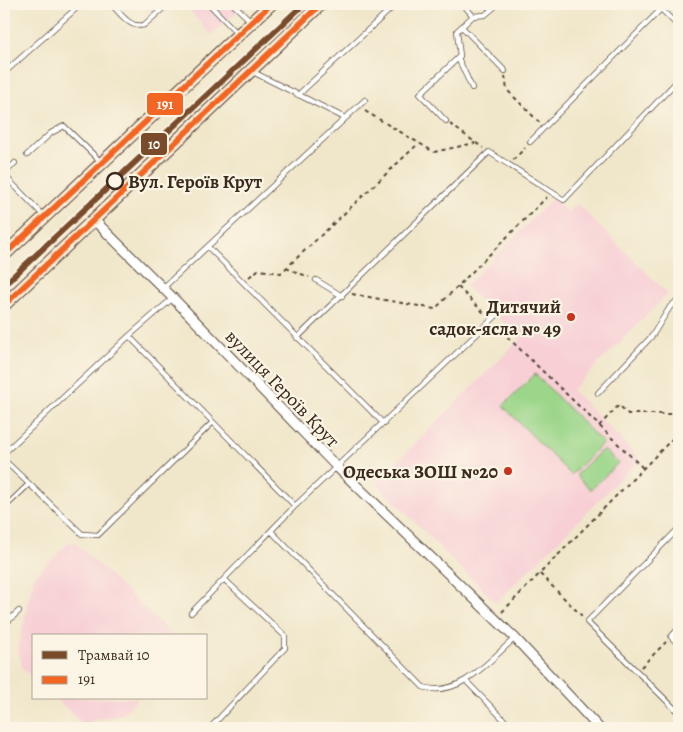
<svg xmlns="http://www.w3.org/2000/svg" width="683" height="732" viewBox="0 0 683 732" font-family="Alegreya,serif">
  <style>
    .built { fill: #f7cfd5 }
    .green { fill: #9bd68a; stroke: #6b8054 }
    .lines { fill: none; stroke-linecap: round; stroke-linejoin: round }
    .service-casing { stroke: #564638; stroke-width: 6 }
    .minor-casing { stroke: #564638; stroke-width: 11 }
    .secondary-casing { stroke: #564638; stroke-width: 14 }
    .path { stroke: #564638; stroke-width: 2; stroke-dasharray: 4 4; stroke-linecap: butt }
    .service { stroke: #fff; stroke-width: 4.5 }
    .minor { stroke: #fff; stroke-width: 9 }
    .secondary { stroke: #fde4d1; stroke-width: 12 }
    .bus-1-casing { stroke: #fcf5e5; stroke-width: 10 }
    .bus-1 { stroke: #f26522; stroke-width: 6 }
    .tram-1-casing { stroke: #fcf5e5; stroke-width: 10 }
    .tram-1 { stroke: #7a4b2a; stroke-width: 6 }
    .stop-dot { fill: #fcf5e5; stroke: #3b2a1e; stroke-width: 2.5 }
    .poi-dot { fill: #c8321e; stroke: #fcf5e5; stroke-width: 2 }
    .labels { text-anchor: middle; stroke-width: 4.5; stroke-linejoin: round; paint-order: stroke }
    .stop-label { font-size: 19px; font-weight: bold; fill: #3b2a1e; stroke: #fcf5e5; text-anchor: start }
    .poi-label { font-size: 19px; font-weight: bold; fill: #3b2a1e; stroke: #fcf5e5; text-anchor: end }
    .street-label { font-size: 19px; fill: #3b2a1e; stroke: #fcf5e5 }
    .line-badge { stroke: #fcf5e5; stroke-width: 2 }
    .badge-label { font-size: 14px; text-anchor: middle; font-weight: bold; fill: #fff }
  </style>
  <rect width="100%" height="100%" fill="#fcf5e5"/>
  <filter id="ink" filterUnits="userSpaceOnUse"><feTurbulence type="fractalNoise" baseFrequency=".02" numOctaves="2"/><feDisplacementMap in="SourceGraphic" scale="10" xChannelSelector="R" yChannelSelector="G"/><feConvolveMatrix kernelMatrix="1 2 1 2 8 2 1 2 1" color-interpolation-filters="sRGB"/></filter>
  <filter id="wash" filterUnits="userSpaceOnUse"><feTurbulence type="fractalNoise" baseFrequency=".0096" numOctaves="4" result="noise"/><feDisplacementMap in="SourceGraphic" scale="20" xChannelSelector="R" yChannelSelector="G"/><feGaussianBlur stdDeviation="1.12" result="paint"/><feColorMatrix in="noise" values="0 0 0 0 0 0 0 0 0 0 0 0 0 0 0 0 0 1.4 0 .05"/><feComposite in="paint" operator="in"/></filter>
  <g filter="url(#wash)">
    <rect width="100%" height="100%" fill="#f0e7cb"/>
    <path class="built" d="M145 4H169L155 17Z
      M184 4H246L211 35Z
      M553 198 568 212 577 204 668 294 572 390 640 459 496 603 376 483 520 339 466 286Z
      M69 542 75 543 174 636H34V679L23 669 18 649 34 577Z
      M55 698H138L123 714 95 720 84 725Z"/>
    <path class="green" d="M535 374 603 443 571 475 503 406Z
      M603 449 618 463 591 490 576 475Z"/>
  </g>
  <g filter="url(#ink)">
    <g class="lines">
      <defs>
        <path id="service" d="M111 4C120 13 130 29 144 25L168 4
          M209 4 237 33
          M233 4 252 22
          M463 4 473 16
          M656 4 679 27
          M462 27 505 71
          M458 58 472 88
          M253 72 345 118
          M4 73 81 4
          M298 95 396 4
          M446 121 420 94 460 56 457 31 473 16 485 15 498 4
          M530 142 661 9
          M27 155 51 133 64 126 101 162
          M4 174 15 163
          M4 175 44 216
          M208 247 384 424
          M316 280 342 296
          M163 288 365 100
          M129 336 295 506 499 313
          M297 338 489 152 564 200 679 79
          M598 393 652 336 670 307 679 299
          M4 453 129 336 173 298
          M4 460 82 534 98 535 213 422
          M4 508 29 484
          M679 528 587 622 679 713
          M271 531 423 687C459 699 491 659 515 638
          M191 613 295 506
          M4 625 19 611
          M679 628 671 637 679 645
          M466 681 512 728
          M210 728 285 648V636L224 579"/>
        <path id="minor" d="M93 219 173 298 337 467 515 638 599 728"/>
        <path id="secondary" d="M4 255 271 4
          M4 305 321 4"/>
      </defs>
      <use href="#service" class="service-casing"/>
      <use href="#minor" class="minor-casing"/>
      <use href="#secondary" class="secondary-casing"/>
      <path class="path" d="M505 76 507 90 540 123
        M365 111 434 152 475 143
        M450 124 483 148
        M513 160 525 148
        M286 268 309 277
        M249 277 258 270 281 273 419 143
        M458 287 486 315
        M352 294 435 309 547 197
        M496 326 643 468
        M599 426 619 405 628 414H679
        M540 574 582 616
        M502 612 679 432
        M641 667 666 642"/>
      <use href="#service" class="service"/>
      <use href="#minor" class="minor"/>
      <use href="#secondary" class="secondary"/>
      <defs>
        <path id="bus-1" d="M4 255 271 4
          M4 305 321 4"/>
      </defs>
      <use href="#bus-1" class="bus-1-casing"/>
      <use href="#bus-1" class="bus-1"/>
      <defs>
        <path id="tram-1" d="M4 285 304 4"/>
      </defs>
      <use href="#tram-1" class="tram-1-casing"/>
      <use href="#tram-1" class="tram-1"/>
    </g>
  </g>
  <circle class="stop-dot" cx="115" cy="181" r="8"/>
  <g class="poi-dot">
    <circle cx="571" cy="317" r="5"/>
    <circle cx="508" cy="471" r="5"/>
  </g>
  <g class="labels">
    <g class="stop-label">
      <text x="128" y="188">Вул. Героїв Крут</text>
    </g>
    <g class="poi-label">
      <text x="561" y="313">Дитячий<tspan x="561" dy="22">садок-ясла № 49</tspan></text>
      <text x="498" y="478">Одеська ЗОШ №20</text>
    </g>
    <g class="street-label">
      <text transform="translate(283 388) rotate(46)" y="7">вулиця Героїв Крут</text>
    </g>
  </g>
  <g class="line-badge">
    <rect x="146" y="92" width="38" height="24" rx="5" fill="#f26522"/>
    <rect x="140" y="132" width="28" height="24" rx="5" fill="#7a4b2a"/>
  </g>
  <g class="badge-label">
    <text x="165" y="109">191</text>
    <text x="154" y="149">10</text>
  </g>
  <rect width="683" height="732" fill="none" stroke="#fcf5e5" stroke-width="20"/>
  <rect x="32" y="634" width="175" height="65" fill="#fcf5e5" stroke="#afa495"/>
  <rect x="42" y="651" width="25" height="8" fill="#7a4b2a" stroke="#afa495"/>
  <text x="78" y="660" font-size="15" fill="#3b2a1e">Трамвай 10</text>
  <rect x="42" y="676" width="25" height="8" fill="#f26522" stroke="#afa495"/>
  <text x="78" y="684" font-size="15" fill="#3b2a1e">191</text>
</svg>
